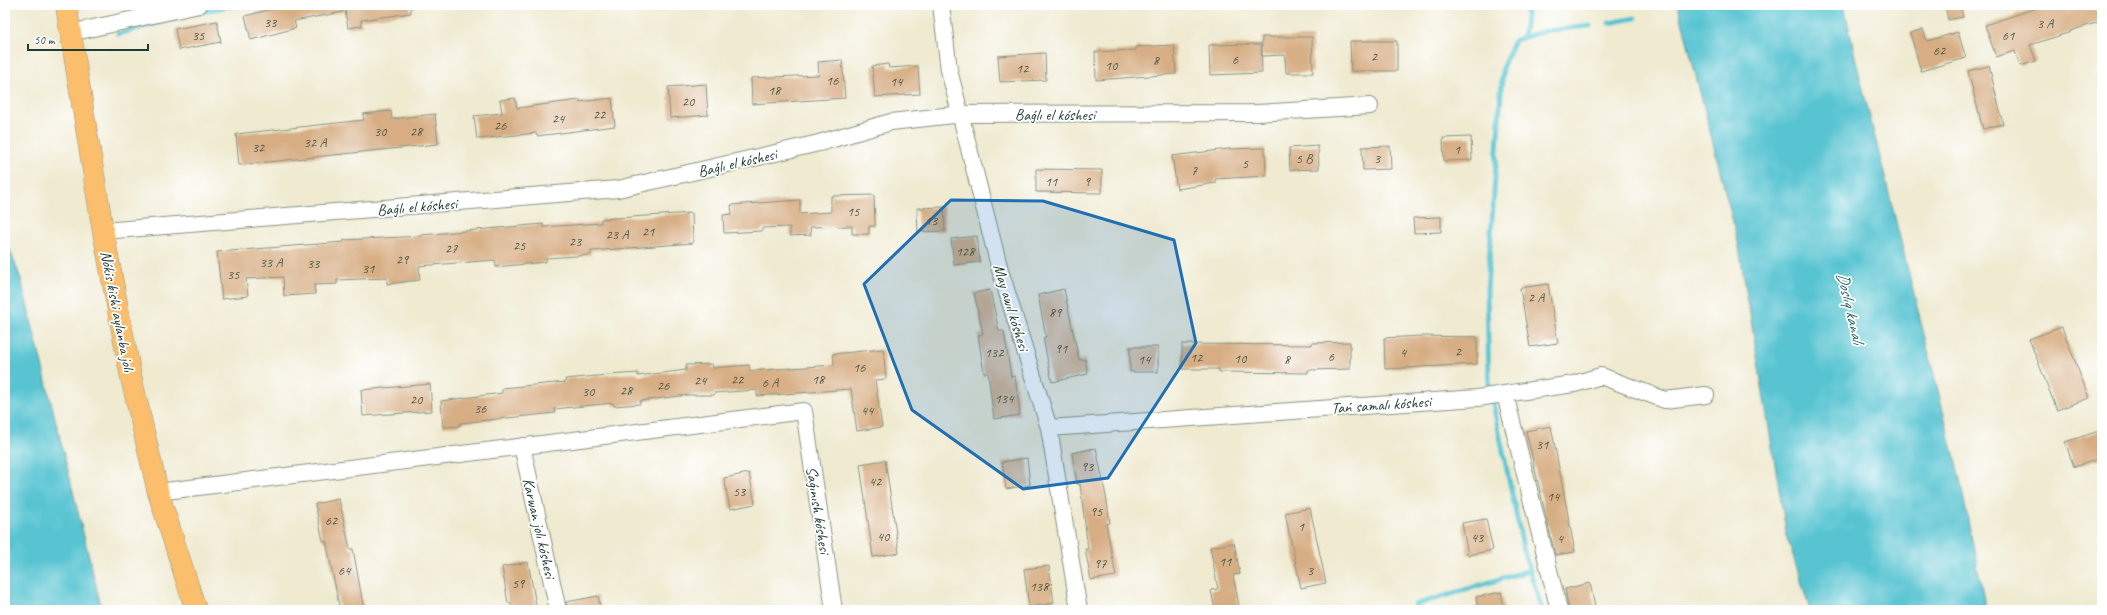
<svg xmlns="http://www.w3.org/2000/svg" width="2107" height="615" viewBox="0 0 2107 615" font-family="Caveat,sans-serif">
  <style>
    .water { fill: #58c4d2; stroke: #3c8083 }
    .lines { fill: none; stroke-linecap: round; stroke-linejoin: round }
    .stream { stroke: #58c4d2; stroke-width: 5 }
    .building { fill: #d7ae84 }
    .minor-casing { stroke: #879482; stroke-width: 18 }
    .major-casing { stroke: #879482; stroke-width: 22 }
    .minor { stroke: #fff; stroke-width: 16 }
    .major { stroke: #fabe6d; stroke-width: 21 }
    .marked { fill: #1f6fb2; fill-opacity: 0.2; stroke: #1f6fb2; stroke-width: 3; stroke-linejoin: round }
    .labels { text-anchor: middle; stroke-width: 3.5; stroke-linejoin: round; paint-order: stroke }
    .number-label { font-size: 14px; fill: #4d5948 }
    .street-label { font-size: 16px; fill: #1f3d34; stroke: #fff }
    .water-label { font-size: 17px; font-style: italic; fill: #306663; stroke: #fff }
  </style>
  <rect width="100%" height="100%" fill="#fff"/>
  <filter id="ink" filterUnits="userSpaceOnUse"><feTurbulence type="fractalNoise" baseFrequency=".025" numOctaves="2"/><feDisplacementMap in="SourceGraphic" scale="8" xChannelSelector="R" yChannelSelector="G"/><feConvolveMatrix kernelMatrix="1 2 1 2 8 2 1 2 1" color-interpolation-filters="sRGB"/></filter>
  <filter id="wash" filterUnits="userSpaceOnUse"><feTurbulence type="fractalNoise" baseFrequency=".012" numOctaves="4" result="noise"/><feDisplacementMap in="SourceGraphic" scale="16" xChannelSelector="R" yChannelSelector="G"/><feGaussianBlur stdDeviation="0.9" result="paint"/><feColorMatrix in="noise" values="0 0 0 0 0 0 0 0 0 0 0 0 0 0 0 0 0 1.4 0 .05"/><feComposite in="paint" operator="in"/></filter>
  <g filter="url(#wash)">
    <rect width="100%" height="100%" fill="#efead0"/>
    <path class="water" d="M1678 5H1844L1856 61 1959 475 1986 610H1810L1787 537 1738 242Z
      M5 237 21 279 102 610H5Z"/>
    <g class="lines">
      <path class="stream" d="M196 13 234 5
        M1609 23 1635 18
        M118 34 171 19
        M1523 38 1528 5
        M1489 385 1487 291 1503 66 1515 40 1545 31 1590 26
        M1493 403 1524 552 1542 610
        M1415 605 1530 570
        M1403 610H1404"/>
    </g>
    <g id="blocks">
      <path class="building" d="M287 5H343V12L294 21 296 28 251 40 245 16Z
        M344 5H410L411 13 361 20 362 26 348 28Z
        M1945 5H1960L1963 17 1948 20Z
        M2046 5H2102V20L2098 21 2099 22 2070 31 2071 32 2030 45 2036 61 2020 66 2015 51 1996 57 1985 25Z
        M217 21 221 42 179 50 175 29Z
        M1923 29 1927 41 1958 32 1966 58 1921 71 1910 33Z
        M1262 37H1312L1313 73H1286L1285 55 1262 56Z
        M1350 41H1397V71H1351Z
        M1261 44 1262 73 1210 75 1209 45Z
        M1174 45 1176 74 1096 80 1095 52 1136 50V47Z
        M1045 53 1046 80 1000 82 998 56Z
        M842 60 845 98 752 104 751 78 819 75 818 62Z
        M888 64 889 68 918 66 920 94 875 97 872 66Z
        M1989 66 2003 124 1983 129 1968 71Z
        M706 84 708 115 670 118 668 87Z
        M515 98 517 108 580 100V102L612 98 615 126 537 136 536 133 477 139 474 116 502 113 500 100Z
        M391 111 392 119 435 114 438 144 239 165 236 134 364 120 363 114Z
        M1471 137 1472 160 1444 161 1443 138Z
        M1318 146 1319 169 1290 170 1289 148Z
        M1390 146 1391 169 1363 170 1362 147Z
        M1265 148 1266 176 1215 179 1216 183 1177 189 1172 156 1228 149Z
        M1036 169 1102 170V193L1036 192Z
        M874 195 875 226H869V234H852V226L810 227 811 235 790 236V227L762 228V231L724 233 723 215 732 214 731 205 800 200V214L831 212V196Z
        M944 207 945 231 918 232 917 208Z
        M692 213 693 243 591 251V255L546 258V262L496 267 495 260 419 266 420 280 387 284V278L337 280V284L314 285 315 294 284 296 283 277 246 279 248 296 222 299 217 252 344 242V240L421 236V235L543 224V227L601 223V219Z
        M1441 217V232L1414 233 1413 218Z
        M977 236 980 262 954 265 951 239Z
        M1548 284 1558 343 1530 347 1520 288Z
        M1064 289 1079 360 1085 359 1088 374 1052 382 1043 338 1046 337 1038 295Z
        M990 290 999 331H1004L1011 377 1015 376 1020 415 994 419 988 373H984L978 335 983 334 974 293Z
        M2062 327 2089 398 2057 410 2029 339Z
        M1421 336 1477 337V364L1385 369 1384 338Z
        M1350 342V369L1308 370V373L1219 372V369H1182V344L1312 345V343Z
        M1130 347H1158V372H1130Z
        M883 349 886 379 875 380 882 427 857 431 851 389 757 396V390L714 393V395H688L640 401V404L614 406 613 403 554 409 555 413 460 423V426L443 427 441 401 502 393V388L566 382 565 379 608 375 638 373V376L686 370V365L712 364 713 368 749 365 750 371 834 365 833 354Z
        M430 384 432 411 363 416 361 390Z
        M1551 426 1575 552 1555 555 1526 431Z
        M2102 430V458L2074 467 2065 442Z
        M1096 448 1106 496 1110 523 1106 524 1116 576 1091 580 1085 549H1088L1080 484H1077L1072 453Z
        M1027 458 1030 485 1006 489 1002 462Z
        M885 460 899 553 873 557 860 464Z
        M749 473 755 504 730 509 724 478Z
        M339 499 350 549H353L364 610H340L326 541H323L315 504Z
        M1310 508 1326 583 1301 588 1285 513Z
        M1486 519 1493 550 1468 555 1462 523Z
        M1234 543 1240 574 1233 575 1240 610H1215L1211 590 1218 589 1210 547Z
        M528 562 537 610H512L511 603H508L502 567Z
        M1049 566 1054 603 1029 607 1024 569Z
        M1590 583 1595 607 1569 610 1565 589Z
        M1501 592 1504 610H1478L1476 597Z
        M598 596 601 610H567L566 602Z"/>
    </g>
  </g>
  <g filter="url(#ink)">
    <use href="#blocks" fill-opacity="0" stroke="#879482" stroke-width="1"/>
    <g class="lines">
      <defs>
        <path id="minor" d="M941 5 949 70 1000 270 1049 428 1079 610
          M70 33 199 5
          M103 231 618 189 819 143 891 122 962 114 1257 113 1370 106
          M1505 394 1559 610
          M1049 428 1477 398 1574 384 1601 376 1665 400 1706 395
          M522 446 558 610
          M158 492 804 411 834 610"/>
        <path id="major" d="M66 5 103 231 131 377 158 492 196 610"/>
      </defs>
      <use href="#minor" class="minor-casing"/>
      <use href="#major" class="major-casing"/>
      <use href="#minor" class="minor"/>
      <use href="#major" class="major"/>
    </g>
  </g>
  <path class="marked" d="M951 200 1043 201 1174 240 1196 343 1108 478 1023 489 912 410 864 284Z"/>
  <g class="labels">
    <g class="number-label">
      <text x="270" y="27">33</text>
      <text x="2045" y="28">3 А</text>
      <text x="198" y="40">35</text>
      <text x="2008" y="40">61</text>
      <text x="1939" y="55">62</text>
      <text x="1374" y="61">2</text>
      <text x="1235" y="64">6</text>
      <text x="1156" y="65">8</text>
      <text x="1111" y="70">10</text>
      <text x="1022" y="73">12</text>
      <text x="832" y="85">16</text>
      <text x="896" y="86">14</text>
      <text x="774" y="95">18</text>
      <text x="688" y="106">20</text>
      <text x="599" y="119">22</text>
      <text x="558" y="123">24</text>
      <text x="500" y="130">26</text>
      <text x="380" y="136">30</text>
      <text x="416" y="136">28</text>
      <text x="315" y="147">32 А</text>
      <text x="258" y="152">32</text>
      <text x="1457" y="154">1</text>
      <text x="1304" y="163">5 В</text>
      <text x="1377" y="163">3</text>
      <text x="1245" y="168">5</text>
      <text x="1194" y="175">7</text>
      <text x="1051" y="186">11</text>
      <text x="1087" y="186">9</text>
      <text x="853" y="216">15</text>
      <text x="931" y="225">13</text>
      <text x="648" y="236">21</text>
      <text x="617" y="239">23 А</text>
      <text x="575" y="246">23</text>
      <text x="519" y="250">25</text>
      <text x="451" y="253">27</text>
      <text x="965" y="256">128</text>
      <text x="402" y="264">29</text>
      <text x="271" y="267">33 А</text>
      <text x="313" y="268">33</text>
      <text x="368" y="273">31</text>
      <text x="233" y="279">35</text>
      <text x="1536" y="302">2 А</text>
      <text x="1055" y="317">89</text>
      <text x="1061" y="353">91</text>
      <text x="1458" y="356">2</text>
      <text x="994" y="357">132</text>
      <text x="1403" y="357">4</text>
      <text x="1331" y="361">6</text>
      <text x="1196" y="362">12</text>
      <text x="1240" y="363">10</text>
      <text x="1144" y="364">14</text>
      <text x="1287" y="364">8</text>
      <text x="859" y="372">16</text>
      <text x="737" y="384">22</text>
      <text x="818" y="384">18</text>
      <text x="700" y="385">24</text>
      <text x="770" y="387">6 А</text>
      <text x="663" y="390">26</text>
      <text x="626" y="395">28</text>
      <text x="588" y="396">30</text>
      <text x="1004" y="403">134</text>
      <text x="416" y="404">20</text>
      <text x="480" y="413">36</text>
      <text x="867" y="415">44</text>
      <text x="1542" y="449">31</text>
      <text x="1087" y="471">93</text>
      <text x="875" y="486">42</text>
      <text x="739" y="496">53</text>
      <text x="1553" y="501">14</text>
      <text x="1096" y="516">95</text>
      <text x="331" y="525">62</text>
      <text x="1301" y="531">1</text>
      <text x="883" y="541">40</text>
      <text x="1477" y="542">43</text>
      <text x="1560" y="543">4</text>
      <text x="1225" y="566">11</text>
      <text x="1100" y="568">97</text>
      <text x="344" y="575">64</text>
      <text x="1310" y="575">3</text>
      <text x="518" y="588">59</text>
      <text x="1039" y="591">138</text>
    </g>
    <g class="street-label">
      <text x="1055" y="120">Baǵlı el kóshesi</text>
      <text transform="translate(737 162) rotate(-13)" y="6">Baǵlı el kóshesi</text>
      <text transform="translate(417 206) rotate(-5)" y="6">Baǵlı el kóshesi</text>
      <text transform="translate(1012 307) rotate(73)" y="6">May awıl kóshesi</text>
      <text transform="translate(118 311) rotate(79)" y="6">Nókis kishi aylanba jolı</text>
      <text transform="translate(1381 404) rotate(-4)" y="6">Tań samalı kóshesi</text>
      <text transform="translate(819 510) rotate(81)" y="6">Saǵınısh kóshesi</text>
      <text transform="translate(540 528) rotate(77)" y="6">Karwan jolı kóshesi</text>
    </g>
    <g class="water-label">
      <text transform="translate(1851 308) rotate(77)" y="6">Doslıq kanalı</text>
    </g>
  </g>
  <rect width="2107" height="615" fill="none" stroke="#fff" stroke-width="20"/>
  <path d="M28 44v6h120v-6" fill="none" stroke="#1f3d34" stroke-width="2"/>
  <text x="34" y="44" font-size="12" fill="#1f3d34" stroke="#ffffff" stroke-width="3" paint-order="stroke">50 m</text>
</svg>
